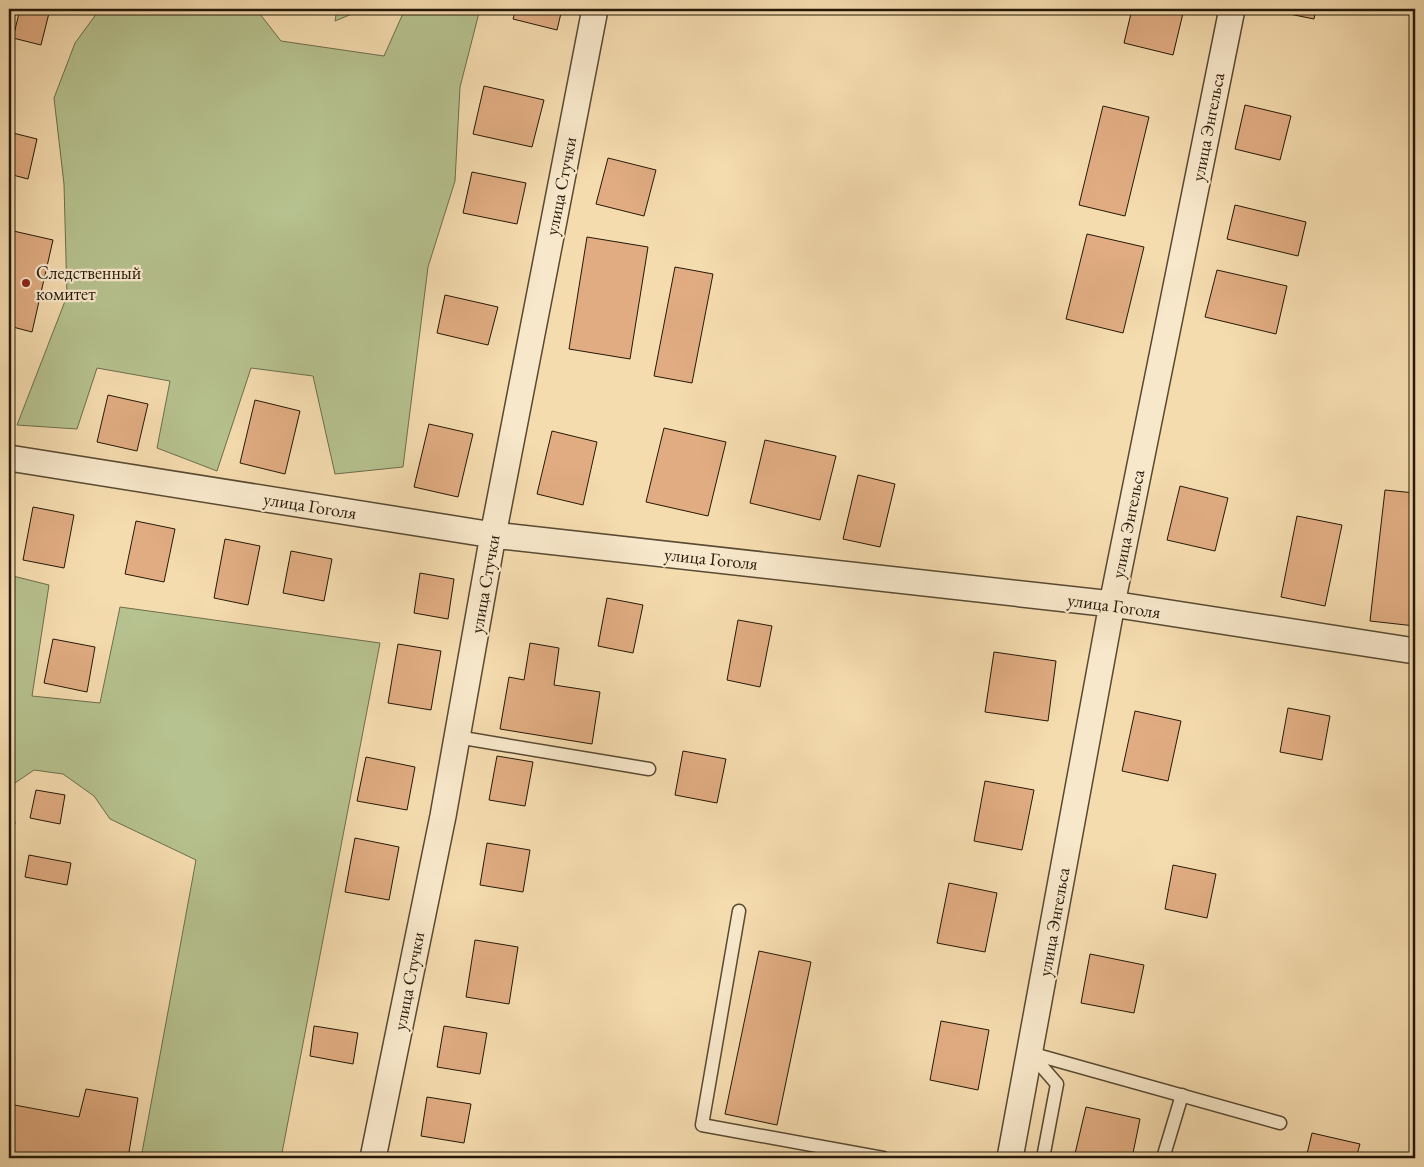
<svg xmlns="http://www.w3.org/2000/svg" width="1424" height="1167" viewBox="0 0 1424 1167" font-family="'EB Garamond',serif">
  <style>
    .green { fill: #b6c28f; stroke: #6d6d4c }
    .building { fill: #e1ac82; stroke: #241808 }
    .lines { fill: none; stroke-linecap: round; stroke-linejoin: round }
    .lane-casing { stroke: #584932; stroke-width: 15 }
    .street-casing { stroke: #584932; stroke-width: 28 }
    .lane { stroke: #f8e8cb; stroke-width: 12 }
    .street { stroke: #f8e8cb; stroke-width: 25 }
    .poi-dot { fill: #8f2418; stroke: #f8e8cb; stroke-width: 2 }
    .labels { text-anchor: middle; stroke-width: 4.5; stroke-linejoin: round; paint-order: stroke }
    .street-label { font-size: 18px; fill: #241808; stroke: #f8e8cb }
    .poi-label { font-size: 18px; fill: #241808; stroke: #f8e8cb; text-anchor: start }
  </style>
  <rect width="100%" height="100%" fill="#f5dcaf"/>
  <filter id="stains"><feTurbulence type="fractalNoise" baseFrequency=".004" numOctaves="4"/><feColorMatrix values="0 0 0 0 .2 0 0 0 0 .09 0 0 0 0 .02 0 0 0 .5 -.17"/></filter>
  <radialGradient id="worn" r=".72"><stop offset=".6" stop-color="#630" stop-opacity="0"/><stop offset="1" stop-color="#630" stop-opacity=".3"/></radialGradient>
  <path class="green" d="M100 9H256L281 41 384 56 405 9H480L460 87 455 181 428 267 403 467 335 474 313 376 251 368 217 471 157 448 170 381 97 368 77 429 17 425 67 296 64 184 54 98 75 43Z
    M337 9H364L335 21Z
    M9 575 49 585 32 696 100 703 120 607 380 643 281 1158H141L196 860 110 819 94 796 63 774 34 770 9 787Z"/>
  <path class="building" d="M20 9H50L41 45 13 38Z
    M516 9H562L557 30 513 19Z
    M1132 9H1184L1173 55 1124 43Z
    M1270 9H1316L1314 19 1270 10Z
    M484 86 544 100 532 147 473 134Z
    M1245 105 1291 116 1280 160 1235 149Z
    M1103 106 1149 117 1125 216 1079 205Z
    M9 132 37 139 28 179 9 174Z
    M608 158 656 170 644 216 596 204Z
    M472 172 526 183 517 224 463 213Z
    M1235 205 1306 222 1298 256 1227 239Z
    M9 230 53 240 32 332 9 326Z
    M1087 234 1144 247 1123 333 1066 319Z
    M587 237 648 247 630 359 569 349Z
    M675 267 713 274 692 383 654 376Z
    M1217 270 1287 286 1276 334 1205 317Z
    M445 295 498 307 488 345 437 333Z
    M108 395 148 404 137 451 97 442Z
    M255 400 300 411 285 474 240 463Z
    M429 424 473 434 458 497 414 487Z
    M664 428 726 442 708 516 646 502Z
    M552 431 597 442 583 505 537 494Z
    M765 440 836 456 820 520 750 503Z
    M858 475 895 484 880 547 843 539Z
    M1180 486 1228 498 1215 551 1167 540Z
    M1385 490 1415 493V626L1370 621Z
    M33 507 74 515 64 568 23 560Z
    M1297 516 1342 525 1325 606 1281 597Z
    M136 521 175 529 164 582 125 574Z
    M225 539 260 546 248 605 214 598Z
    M291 551 332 559 324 601 283 593Z
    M420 573 454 579 448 619 414 613Z
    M607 598 643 605 633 653 598 646Z
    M738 620 772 626 760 687 727 680Z
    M53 639 95 647 87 692 44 683Z
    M530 643 559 648 554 685 600 692 592 744 500 729 509 677 524 680Z
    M398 644 441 651 431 710 388 703Z
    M994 652 1056 661 1048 721 985 712Z
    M1288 708 1330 716 1322 760 1280 752Z
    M1135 711 1181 721 1168 781 1122 771Z
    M683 751 726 759 717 803 675 795Z
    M497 756 533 762 525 806 489 800Z
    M366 757 415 767 407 810 357 801Z
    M985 781 1034 790 1022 850 974 841Z
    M36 790 65 795 60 824 30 818Z
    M9 821 15 822 10 848H9Z
    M355 838 399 847 389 900 345 892Z
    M487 843 530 850 523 892 480 885Z
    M29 855 71 863 67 885 25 877Z
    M1173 865 1216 874 1207 918 1165 909Z
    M949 883 997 893 985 952 937 943Z
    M475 940 518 947 509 1004 466 997Z
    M759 951 811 962 777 1125 725 1114Z
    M1090 954 1144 965 1134 1013 1081 1003Z
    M941 1021 989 1030 978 1090 930 1080Z
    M314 1026 358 1033 353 1064 310 1056Z
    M444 1026 487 1033 480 1074 437 1067Z
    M86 1089 138 1098 128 1158H9V1104L79 1117Z
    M427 1097 471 1104 464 1143 421 1136Z
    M1086 1107 1140 1119 1132 1158H1074Z
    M1312 1133 1360 1144 1356 1158H1306Z"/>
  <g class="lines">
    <defs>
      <path id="lane" d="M457 737 649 769
        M739 911 702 1125 883 1158
        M1043 1158 1057 1084 1030 1053 1280 1123
        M1163 1158 1182 1095"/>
      <path id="street" d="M9 458 493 535 1112 604 1415 651
        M373 1158 443 816 493 535 595 9
        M1010 1158 1112 604 1232 9"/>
    </defs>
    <use href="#lane" class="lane-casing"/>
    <use href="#street" class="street-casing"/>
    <use href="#lane" class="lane"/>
    <use href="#street" class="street"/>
  </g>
  <circle class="poi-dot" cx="26" cy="283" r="5"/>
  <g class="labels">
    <g class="street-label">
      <text transform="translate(1208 127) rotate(-79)" y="6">улица Энгельса</text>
      <text transform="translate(561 186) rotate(-79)" y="6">улица Стучки</text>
      <text transform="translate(310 506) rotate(9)" y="6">улица Гоголя</text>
      <text transform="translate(1128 524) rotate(-79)" y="6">улица Энгельса</text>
      <text transform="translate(711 559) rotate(6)" y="6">улица Гоголя</text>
      <text transform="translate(485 584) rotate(-80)" y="6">улица Стучки</text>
      <text transform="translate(1114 606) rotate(8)" y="6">улица Гоголя</text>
      <text transform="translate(1054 922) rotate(-80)" y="6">улица Энгельса</text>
      <text transform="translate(409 981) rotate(-79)" y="6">улица Стучки</text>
    </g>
    <g class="poi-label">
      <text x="36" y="279">Следственный<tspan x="36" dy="21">комитет</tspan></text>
    </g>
  </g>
  <rect width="1424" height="1167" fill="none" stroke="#f5dcaf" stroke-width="30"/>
  <rect x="10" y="10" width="1404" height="1147" fill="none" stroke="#241808" stroke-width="2.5"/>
  <rect x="15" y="15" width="1394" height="1137" fill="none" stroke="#241808"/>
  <rect width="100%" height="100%" filter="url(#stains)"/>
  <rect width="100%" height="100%" fill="url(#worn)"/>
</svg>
